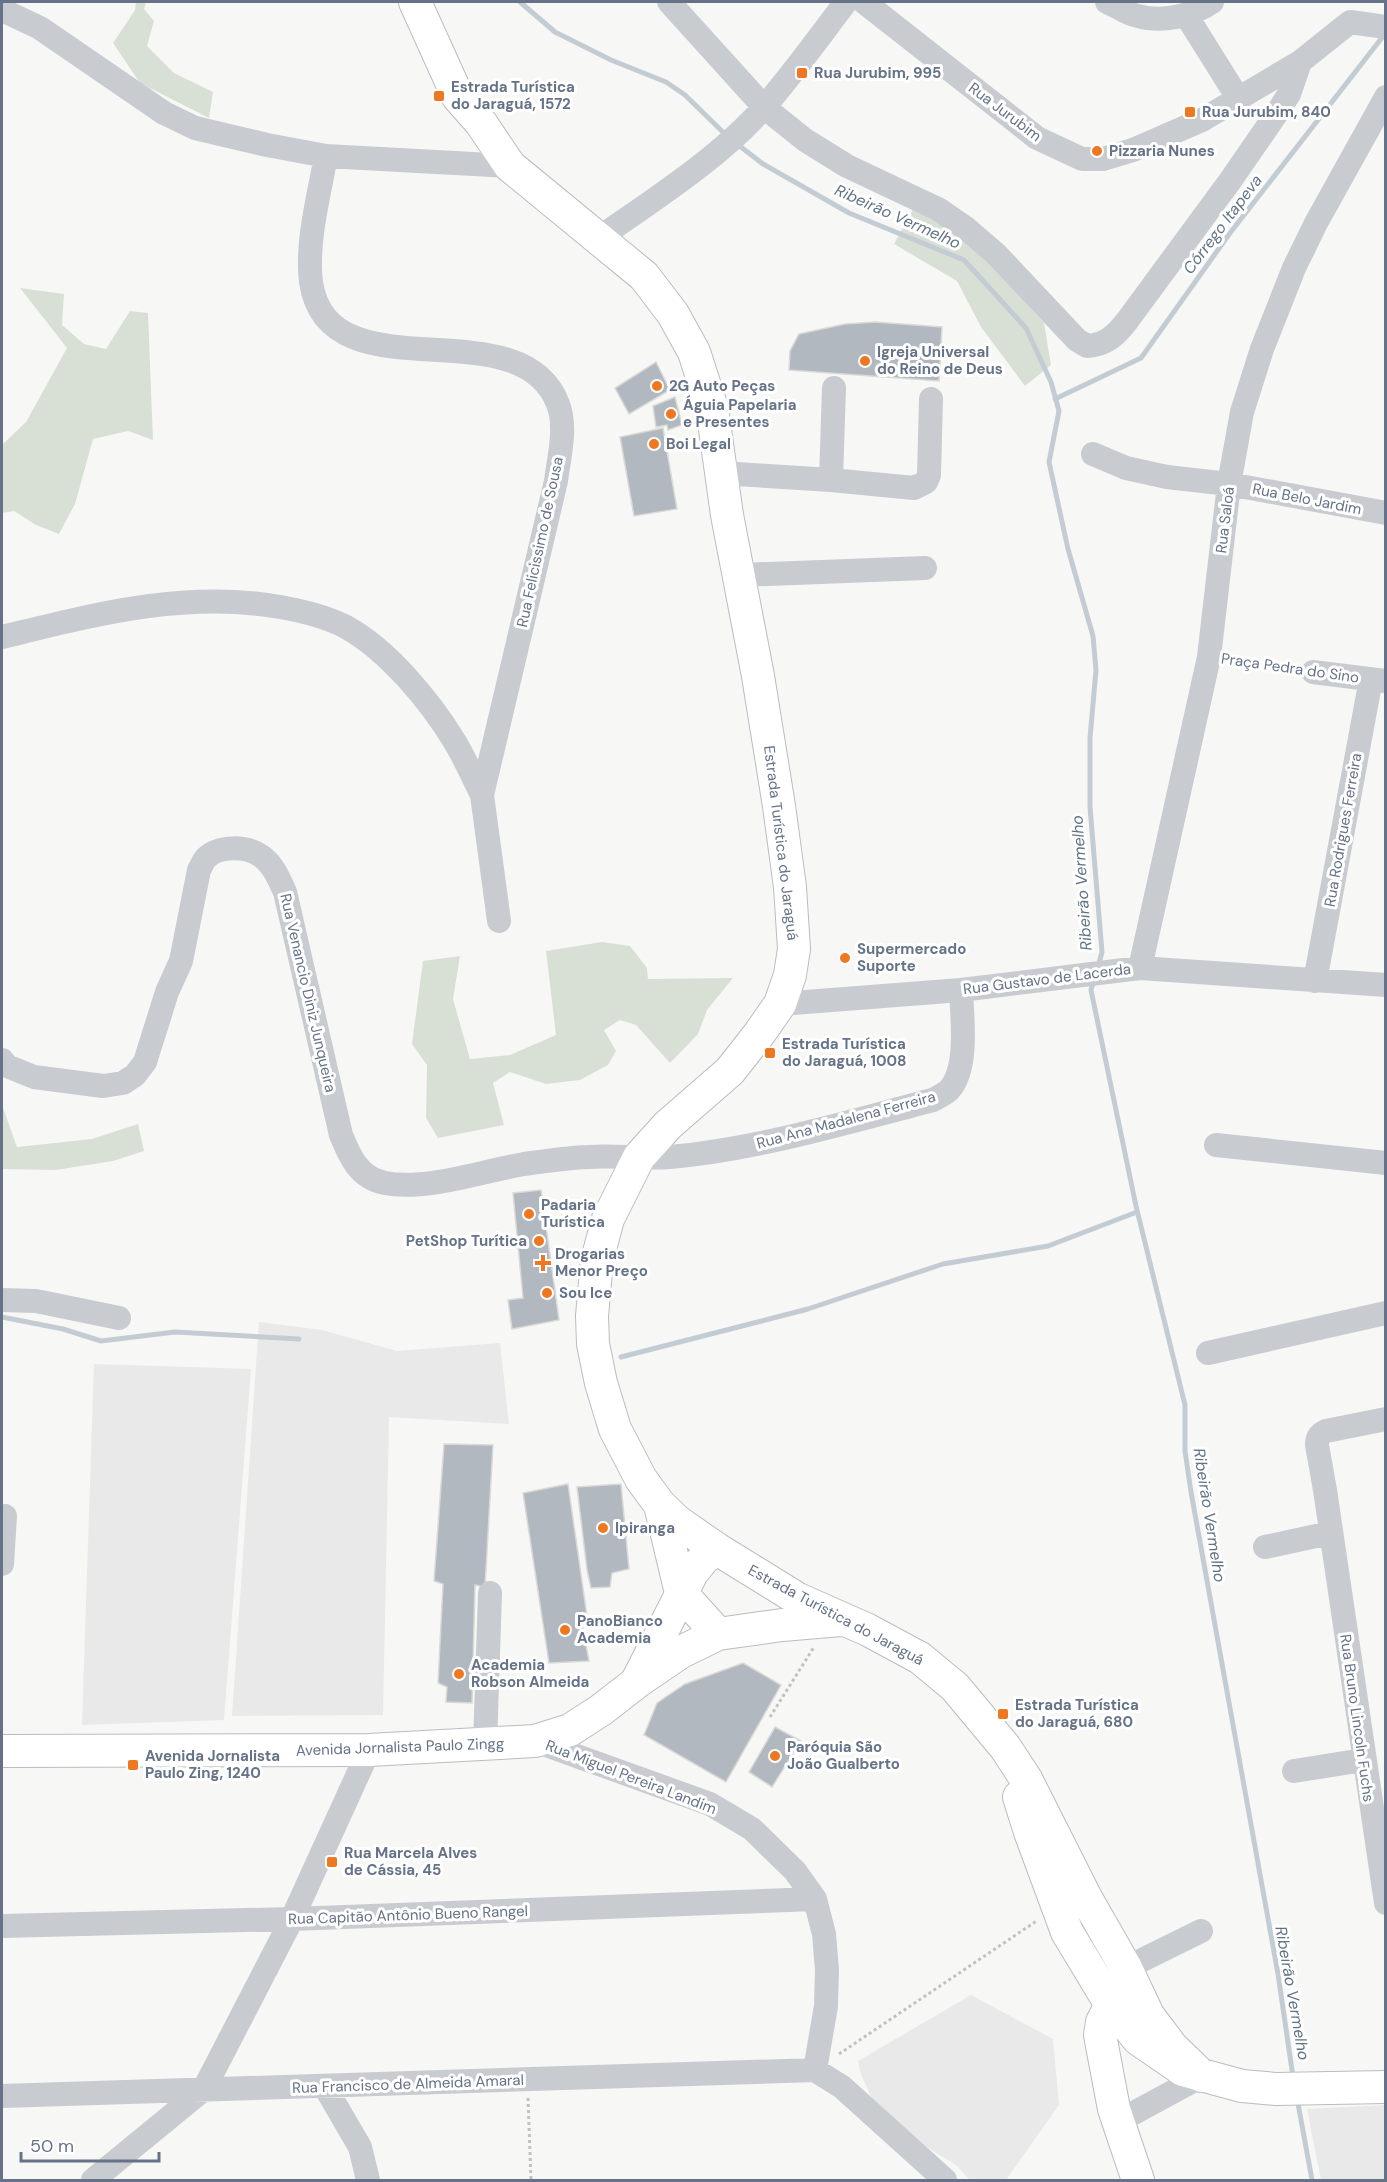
<svg xmlns="http://www.w3.org/2000/svg" width="1387" height="2182" viewBox="0 0 1387 2182" font-family="'DM Sans',sans-serif">
  <style>
    .built { fill: #e8e9e8 }
    .green { fill: #d8e0d6 }
    .lines { fill: none; stroke-linecap: round; stroke-linejoin: round }
    .stream { stroke: #c4ccd3; stroke-width: 5 }
    .building { fill: #b2b8bf; stroke: #d9dad7; stroke-width: 1.5 }
    .major-casing { stroke: #b9bcc1; stroke-width: 34 }
    .path { stroke: #bfc1c4; stroke-width: 3; stroke-dasharray: 3 3; stroke-linecap: butt }
    .minor { stroke: #c8cbcf; stroke-width: 24 }
    .major { stroke: #fff; stroke-width: 32 }
    .poi-dot { fill: #ee771f; stroke: #fff; stroke-width: 2 }
    .labels { text-anchor: middle; stroke-width: 6; stroke-linejoin: round; paint-order: stroke }
    .poi-label { font-size: 15px; font-weight: bold; fill: #657288; stroke: #fff; text-anchor: start }
    .street-label { font-size: 15px; fill: #657288; stroke: #fff }
    .water-label { font-size: 16px; font-style: italic; fill: #617383; stroke: #fff }
  </style>
  <rect width="100%" height="100%" fill="#f7f8f5"/>
  <path class="built" d="M259 1322 322 1330 397 1351 500 1343 509 1424 389 1417 383 1715 232 1716Z
    M94 1364 251 1369 224 1720 82 1725Z
    M971 1995 1053 2039 1059 2105 1006 2180H970L956 2165 897 2129 876 2108 861 2074 858 2061Z
    M1385 2105V2180H1321L1307 2109Z"/>
  <path class="green" d="M136 2H146L144 9 154 21 147 46 174 73 213 92 209 118 140 83 113 43 135 10Z
    M913 209 941 216 1004 278 1044 323 1051 365 1025 386 981 327 957 281 894 244Z
    M20 288 64 294 62 325 84 344 106 349 130 311 148 313 153 440 128 431 93 439 75 504 59 534 36 525 14 511 2 513V445L26 422 67 348Z
    M602 942 630 946 647 968 648 979 733 978 707 1010 698 1034 670 1063 636 1025 620 1020 604 1030 616 1051 608 1065 580 1080 546 1084 510 1072 493 1083 504 1125 438 1138 426 1118 427 1065 412 1044 423 961 460 956 453 999 470 1059 510 1055 556 1035 546 951Z
    M2 1105 17 1147 92 1139 138 1124 144 1151 113 1161 56 1170 2 1169Z"/>
  <g class="lines">
    <path class="stream" d="M520 2 555 32 611 60 666 82 685 95 727 136
      M737 144 763 164 849 213 964 260 1026 328 1051 382 1059 411 1049 462 1068 549 1093 636 1096 670 1090 738V807L1102 952 1098 967
      M1055 399 1141 358 1230 233 1384 35
      M1094 979 1091 990 1136 1206 1185 1405V1451L1191 1492 1278 1974 1293 2077
      M2 1317 63 1329 101 1341 175 1332 299 1339
      M621 1357 808 1309 943 1264 1048 1246 1137 1212
      M1297 2098 1312 2180"/>
  </g>
  <path class="building" d="M875 322 942 327 939 381 789 370 790 351 799 334 845 324Z
    M656 362 670 390 629 414 615 388Z
    M675 397 682 425 668 430 667 425 656 427 653 406Z
    M663 428 677 509 634 516 620 437Z
    M541 1190 559 1320 512 1329 508 1300 523 1298 513 1193Z
    M444 1444 493 1445 485 1587 475 1585 472 1703 446 1702 447 1687 438 1683 443 1584 434 1581Z
    M568 1484 588 1623 582 1624 589 1661 549 1663 523 1493Z
    M621 1484 629 1569 612 1573 610 1587 591 1588 587 1570 577 1487Z
    M743 1663 781 1685 726 1782 644 1735 657 1703 685 1684Z
    M775 1727 801 1741 772 1787 749 1772Z"/>
  <g class="lines">
    <defs>
      <path id="major" d="M415 2 458 97 481 123 510 166 644 276 673 314 694 352 712 408 727 515 758 676 779 806 790 887 794 949 790 975 780 1004 759 1034 730 1071 668 1125 639 1157 608 1219 597 1260 592 1316 593 1344 601 1383 615 1429 641 1479 660 1505 678 1522 717 1549 798 1599 868 1630 920 1658 955 1687 1005 1747 1026 1779 1086 1898 1126 1968 1148 2015 1172 2047 1202 2076
        M660 1505 681 1593 718 1634
        M637 1681 692 1573 704 1558 717 1549
        M2 1751 369 1750 535 1741 570 1730 601 1710 637 1682 681 1652 718 1634 782 1625 841 1620
        M1019 1797 1030 1832 1067 1932 1111 2005 1138 2039 1183 2070 1242 2086 1276 2089 1386 2087
        M1125 1998 1111 2005 1102 2022 1100 2035 1114 2109 1138 2180"/>
    </defs>
    <use href="#major" class="major-casing"/>
    <path class="path" d="M1229 660 1294 669
      M770 1717 814 1647
      M839 2054 1038 1920
      M528 2098 531 2180"/>
    <path class="minor" d="M669 2 764 107 805 140 847 166 938 209 967 229 996 254 1077 340 1087 346C1106 345 1116 335 1127 321L1230 181 1279 110 1289 94 1300 62
      M864 2 1037 138 1082 159H1103L1133 150 1202 120 1300 62 1350 22 1386 27
      M1107 2C1117 6 1127 14 1138 16 1162 23 1192 16 1212 2
      M2 10 40 28 164 113 195 128 267 145 326 156 510 166
      M1186 15 1238 98
      M326 156C319 195 306 243 311 282 328 399 520 304 558 404 567 427 559 457 556 481L482 795 499 921
      M599 238C653 200 721 157 764 107 793 74 819 37 846 2
      M834 388 831 480 914 488 926 482 929 475 931 399
      M1093 454 1126 468 1167 477 1229 484 1386 513
      M721 473 831 480
      M739 575 925 568
      M2 637C93 615 185 590 280 607 303 611 325 616 346 627 388 650 430 701 455 742 465 759 473 777 482 795
      M1313 672 1385 681
      M1140 968 1209 657 1229 484 1242 412 1262 349 1294 268 1316 223 1386 97
      M1315 981 1371 679
      M780 1004 961 990 1140 968 1386 985
      M2 1060 7 1066 34 1077 103 1086 123 1083 135 1075 145 1062 167 992 181 961 199 870C201 867 203 861 206 858 219 845 247 846 261 856 273 864 279 879 285 892L341 1135C350 1157 359 1178 385 1183 426 1191 483 1171 524 1164 545 1161 567 1158 588 1157 615 1155 643 1159 670 1157 759 1149 847 1122 933 1100 938 1097 945 1094 949 1090 969 1068 962 1018 961 990
      M1216 1145 1386 1163
      M2 1300 36 1301 119 1318
      M1208 1353 1386 1313
      M1386 1419 1326 1431C1319 1434 1317 1438 1317 1445L1325 1490 1386 1903
      M1265 1547 1330 1533
      M2 1564 5 1516
      M535 1741 710 1804 752 1829 795 1871 815 1899 824 1934 827 1970 826 2006 815 2070 842 2087 945 2180
      M485 1745 490 1593
      M1294 1771 1363 1760
      M2 1926 292 1919 815 1899
      M1126 1968 1201 1931
      M325 2087 360 2147 368 2180
      M2 2096 815 2070
      M1119 2121 1202 2076
      M93 2180 204 2089 292 1919 369 1750"/>
    <use href="#major" class="major"/>
  </g>
  <g class="poi-dot">
    <rect x="796" y="67" width="12" height="12" rx="3"/>
    <rect x="433" y="90" width="12" height="12" rx="3"/>
    <rect x="1184" y="106" width="12" height="12" rx="3"/>
    <circle cx="1097" cy="151" r="6"/>
    <circle cx="865" cy="361" r="6"/>
    <circle cx="657" cy="386" r="6"/>
    <circle cx="671" cy="414" r="6"/>
    <circle cx="654" cy="444" r="6"/>
    <circle cx="845" cy="958" r="6"/>
    <rect x="764" y="1047" width="12" height="12" rx="3"/>
    <circle cx="529" cy="1214" r="6"/>
    <circle cx="539" cy="1241" r="6"/>
    <path d="M540 1254h6v6h6v6h-6v6h-6v-6h-6v-6h6z"/>
    <circle cx="547" cy="1293" r="6"/>
    <circle cx="603" cy="1528" r="6"/>
    <circle cx="565" cy="1630" r="6"/>
    <circle cx="459" cy="1674" r="6"/>
    <rect x="997" y="1708" width="12" height="12" rx="3"/>
    <circle cx="775" cy="1756" r="6"/>
    <rect x="127" y="1759" width="12" height="12" rx="3"/>
    <rect x="326" y="1856" width="12" height="12" rx="3"/>
  </g>
  <g class="labels">
    <g class="poi-label">
      <text x="814" y="78">Rua Jurubim, 995</text>
      <text x="451" y="92">Estrada Turística<tspan x="451" dy="17">do Jaraguá, 1572</tspan></text>
      <text x="1202" y="117">Rua Jurubim, 840</text>
      <text x="1109" y="156">Pizzaria Nunes</text>
      <text x="877" y="357">Igreja Universal<tspan x="877" dy="17">do Reino de Deus</tspan></text>
      <text x="669" y="391">2G Auto Peças</text>
      <text x="683" y="410">Águia Papelaria<tspan x="683" dy="17">e Presentes</tspan></text>
      <text x="666" y="449">Boi Legal</text>
      <text x="857" y="954">Supermercado<tspan x="857" dy="17">Suporte</tspan></text>
      <text x="782" y="1049">Estrada Turística<tspan x="782" dy="17">do Jaraguá, 1008</tspan></text>
      <text x="541" y="1210">Padaria<tspan x="541" dy="17">Turística</tspan></text>
      <text x="527" y="1246" text-anchor="end">PetShop Turítica</text>
      <text x="555" y="1259">Drogarias<tspan x="555" dy="17">Menor Preço</tspan></text>
      <text x="559" y="1298">Sou Ice</text>
      <text x="615" y="1533">Ipiranga</text>
      <text x="577" y="1626">PanoBianco<tspan x="577" dy="17">Academia</tspan></text>
      <text x="471" y="1670">Academia<tspan x="471" dy="17">Robson Almeida</tspan></text>
      <text x="1015" y="1710">Estrada Turística<tspan x="1015" dy="17">do Jaraguá, 680</tspan></text>
      <text x="787" y="1752">Paróquia São<tspan x="787" dy="17">João Gualberto</tspan></text>
      <text x="145" y="1761">Avenida Jornalista<tspan x="145" dy="17">Paulo Zing, 1240</tspan></text>
      <text x="344" y="1858">Rua Marcela Alves<tspan x="344" dy="17">de Cássia, 45</tspan></text>
    </g>
    <g class="street-label">
      <text transform="translate(1005 112) rotate(37)" y="5">Rua Jurubim</text>
      <text transform="translate(1307 499) rotate(11)" y="5">Rua Belo Jardim</text>
      <text transform="translate(1225 520) rotate(-83)" y="5">Rua Saloá</text>
      <text transform="translate(540 542) rotate(-78)" y="5">Rua Felicissimo de Sousa</text>
      <text transform="translate(1290 668) rotate(8)" y="5">Praça Pedra do Sino</text>
      <text transform="translate(1343 830) rotate(-80)" y="5">Rua Rodrigues Ferreira</text>
      <text transform="translate(781 843) rotate(83)" y="5">Estrada Turística do Jaraguá</text>
      <text transform="translate(1047 979) rotate(-7)" y="5">Rua Gustavo de Lacerda</text>
      <text transform="translate(308 993) rotate(77)" y="5">Rua Venancio Diniz Junqueira</text>
      <text transform="translate(846 1120) rotate(-15)" y="5">Rua Ana Madalena Ferreira</text>
      <text transform="translate(836 1615) rotate(28)" y="5">Estrada Turística do Jaraguá</text>
      <text transform="translate(1357 1718) rotate(82)" y="5">Rua Bruno Lincoln Fuchs</text>
      <text transform="translate(400 1747) rotate(-2)" y="5">Avenida Jornalista Paulo Zingg</text>
      <text transform="translate(631 1777) rotate(21)" y="5">Rua Miguel Pereira Landim</text>
      <text transform="translate(408 1915) rotate(-2)" y="5">Rua Capitão Antônio Bueno Rangel</text>
      <text transform="translate(408 2084) rotate(-2)" y="5">Rua Francisco de Almeida Amaral</text>
    </g>
    <g class="water-label">
      <text transform="translate(898 216) rotate(24)" y="6">Ribeirão Vermelho</text>
      <text transform="translate(1222 224) rotate(-53)" y="6">Córrego Itapeva</text>
      <text transform="translate(1081 883) rotate(-94)" y="6">Ribeirão Vermelho</text>
      <text transform="translate(1210 1515) rotate(81)" y="6">Ribeirão Vermelho</text>
      <text transform="translate(1293 1993) rotate(80)" y="6">Ribeirão Vermelho</text>
    </g>
  </g>
  <rect width="1387" height="2182" fill="none" stroke="#657288" stroke-width="6"/>
  <path d="M21 2152v9h138v-9" fill="none" stroke="#657288" stroke-width="3"/>
  <text x="30" y="2152" font-size="18" fill="#657288" stroke="#ffffff" stroke-width="4.5" paint-order="stroke">50 m</text>
</svg>
